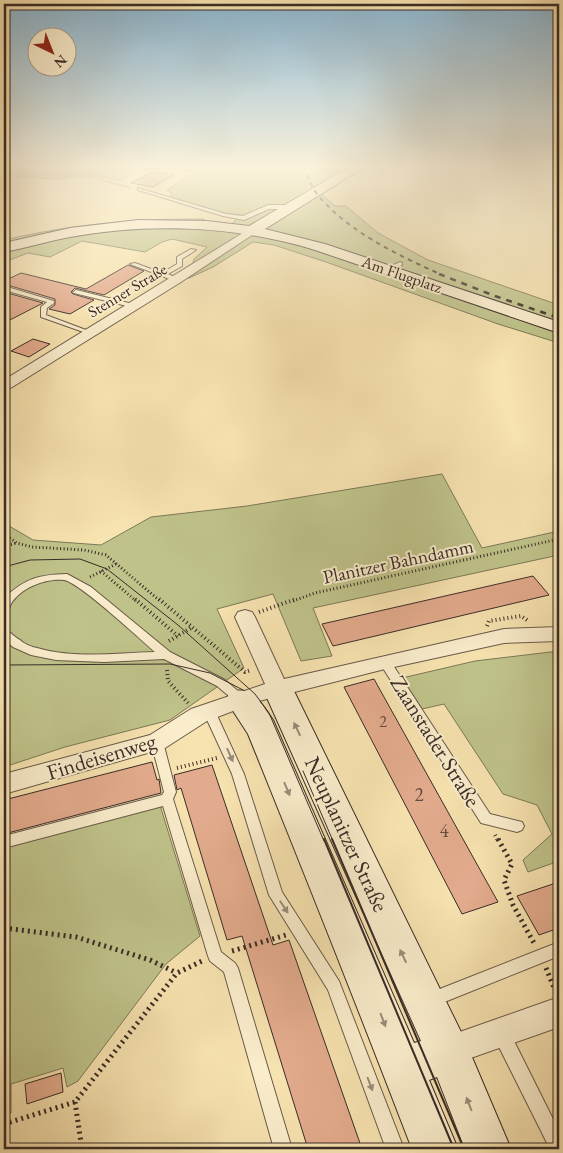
<svg xmlns="http://www.w3.org/2000/svg" width="563" height="1153" viewBox="0 0 563 1153" font-family="'EB Garamond',serif">
  <style>
    .green { fill: #bfc38a; stroke: #7c7858 }
    .building { fill: #e3ab8d; stroke: #392c27 }
    .lines { fill: none; stroke-linecap: round; stroke-linejoin: round }
    .lane-casing { stroke: #685a49; stroke-width: 2 }
    .street-casing { stroke: #685a49; stroke-width: 2 }
    .secondary-casing { stroke: #392c27; stroke-width: 2 }
    .path-far3 { stroke: #392c27; stroke-width: 2; stroke-dasharray: 0.5 1; stroke-linecap: butt }
    .path-far2 { stroke: #392c27; stroke-width: 3; stroke-dasharray: 1 2.5; stroke-linecap: butt }
    .path-far1 { stroke: #392c27; stroke-width: 4; stroke-dasharray: 1 3; stroke-linecap: butt }
    .path { stroke: #392c27; stroke-width: 5; stroke-dasharray: 2 4; stroke-linecap: butt }
    .lane { fill: #faedcc; fill-rule: evenodd }
    .street { fill: #faedcc; fill-rule: evenodd }
    .secondary { fill: #faedcc; fill-rule: evenodd }
    .tram-far1 { stroke: #392c27; stroke-width: 1 }
    .tram { stroke: #392c27; stroke-width: 2 }
    .rail-far1 { stroke: #392c27; stroke-width: 2; stroke-dasharray: 4.5 4.5; stroke-linecap: butt }
    .rail { stroke: #392c27; stroke-width: 2.5; stroke-dasharray: 6 6; stroke-linecap: butt }
    .oneway { fill: #9a8c7a }
    .labels { text-anchor: middle; stroke-width: 4; stroke-linejoin: round; paint-order: stroke }
    .far-street-label { font-size: 16px; fill: #392c27; stroke: #faedcc }
    .number-label { font-size: 16px; fill: #644c40 }
    .street-label { font-size: 19px; fill: #392c27; stroke: #faedcc }
    .near-number-label { font-size: 19px; fill: #644c40 }
    .near-street-label { font-size: 22px; fill: #392c27; stroke: #faedcc }
  </style>
  <rect width="100%" height="100%" fill="#f7e3b0"/>
  <filter id="stains"><feTurbulence type="fractalNoise" baseFrequency=".004" numOctaves="4"/><feColorMatrix values="0 0 0 0 .2 0 0 0 0 .09 0 0 0 0 .02 0 0 0 .5 -.17"/></filter>
  <radialGradient id="worn" r=".72"><stop offset=".6" stop-color="#630" stop-opacity="0"/><stop offset="1" stop-color="#630" stop-opacity=".3"/></radialGradient>
  <path class="green" d="M4 166H310L344 172 316 189 335 206H346L378 233 428 260 559 305V343L498 324 326 262 274 245 253 242 213 267 189 278 175 275 193 263 194 259 207 247 172 239 162 242 145 252 82 241 50 257 28 253 4 262V240C74 224 132 219 204 219V222L232 224 240 215 227 214 175 200 171 196 172 194 167 190 195 172C169 168 143 164 120 181 103 176 77 170 63 179L4 176Z
    M442 474 482 548 559 531V555L313 608 332 656 301 661 273 594 217 609 244 668 170 720 65 747 4 767V741L6 740 4 737V523L33 540 101 545 151 517 247 506Z
    M559 651V861L528 872 523 860 552 834 537 805 503 794 444 704 422 709 402 678 475 661Z
    M160 805 200 936 166 964 78 1081 67 1087 63 1068 11 1084V1113L4 1116V848Z"/>
  <path class="building" d="M153 172 174 175 153 187 131 183Z
    M128 265 144 271 104 295 75 288 71 292 73 294 94 300 70 314 49 309 55 305V299L4 284V281L21 273 86 289Z
    M4 292 43 303 4 323Z
    M33 339 50 344 29 357 11 351Z
    M533 576 549 595 333 646 322 624Z
    M374 679 498 902 462 914 344 687Z
    M152 762 157 780 159 779 161 793 4 834V800Z
    M212 765 273 945 289 940 362 1149H308L242 936 227 940 181 788 177 790 174 775Z
    M559 882V928L539 935 517 896Z
    M61 1073 63 1092 27 1104 25 1084Z"/>
  <g class="lines">
    <defs>
      <path id="lane" d="M138 188 226 214 243 216 268 205H294L297 207 294 209H269L244 220 223 216 138 190Z
        M191 249 196 250 182 259V266L168 274 179 279V281H175L130 264 135 263 162 273 177 264V257Z
        M400 262 402 263V265L388 271 385 269Z
        M4 286 54 301V303L47 308 46 315 94 333 89 334 41 317V307L47 302 4 290Z
        M76 290 137 305 138 306 135 308 74 293 73 292Z
        M67 574 91 587 170 652 225 680 245 697 247 700 245 703 241 704 237 703 217 686 164 659 104 662 56 660 31 655 13 647 4 639V629C10 631 14 637 20 640 24 644 32 647 37 648 75 659 117 653 155 652 140 639 79 582 64 580 46 578 23 587 12 602 10 605 9 609 8 612L4 613V598C26 578 38 575 67 574Z
        M385 658 389 659 490 814 522 822 524 826 522 830 517 832 481 823 381 665 379 662 381 659Z
        M209 707 213 708 215 711 244 774 282 892 339 981 404 1149H386L328 990 269 895 232 774 203 711 205 708Z
        M157 737 161 739 163 742 176 792 173 799 221 952 235 963 238 968 292 1149H274L224 972 210 961 208 956 163 806 4 848V836L162 795 164 792 151 742 153 739Z
        M559 942V956L432 1007 427 1004 424 999 427 994Z
        M502 1027 508 1029 559 1131V1149H550L496 1041 494 1035 496 1029Z"/>
      <path id="street" d="M251 228 256 231 255 233 181 282 9 389 4 390V380Z
        M245 610 252 612 255 617 284 679 504 629 559 627V641L504 643 385 669 259 701 207 721 165 748 4 794V774L150 735 191 709 265 684 235 617 238 612Z
        M559 997V1027L448 1066 437 1062 433 1051 437 1040Z"/>
      <path id="secondary" d="M351 166H366L265 229 325 244 559 322V333L315 250C236 226 151 222 70 237 48 241 26 248 4 252V243L70 228 138 220 207 221 249 226Z
        M278 678 289 681 293 689 463 1036 511 1149H465L437 1077 429 1080 458 1149H412C359 1011 304 872 248 734L226 700 230 692C254 685 260 703 273 720L414 1043 421 1041 263 689 267 681Z"/>
    </defs>
    <use href="#lane" class="lane-casing"/>
    <use href="#street" class="street-casing"/>
    <use href="#secondary" class="secondary-casing"/>
    <path class="path-far3" d="M310 166 316 178
      M545 166 559 169
      M4 172 92 177 131 188
      M122 294 136 280 131 279"/>
    <path class="path-far2" d="M4 534 17 543 32 547 84 550 106 555 160 601
      M4 546 17 543
      M101 571 136 601
      M90 577 116 564
      M293 601 315 593 559 539"/>
    <path class="path-far1" d="M135 599 178 636
      M159 599 245 672 251 670
      M259 612 296 599
      M487 626 489 621 521 616 527 620
      M169 641 191 628
      M167 670 168 681 188 703
      M177 768 217 758
      M495 835 498 841"/>
    <path class="path" d="M498 839 512 864 504 880 513 905 535 945
      M4 928 76 937 150 960 177 973
      M232 951 286 935
      M546 968 555 990
      M75 1102 82 1149
      M4 1124 75 1102 177 973 202 961"/>
    <use href="#lane" class="lane"/>
    <use href="#street" class="street"/>
    <use href="#secondary" class="secondary"/>
    <path class="tram-far1" d="M4 567 30 560 80 559 107 569 178 625 255 694 269 713 324 841
      M4 665 170 664 210 673 243 690
      M303 771 333 841"/>
    <path class="tram" d="M324 839 454 1149
      M332 839 464 1149"/>
    <path class="rail-far1" d="M303 166C307 175 311 186 317 194 348 232 398 255 442 275"/>
    <path class="rail" d="M439 274 495 296 559 318"/>
  </g>
  <defs><path id="oneway-solid" d="M-6-.8H1V-3.2L6.5 0L1 3.2V.8H-6Z" transform="scale(1.25)"/></defs>
  <g class="oneway">
    <use href="#oneway-solid" transform="translate(297 729) rotate(-115)"/>
    <use href="#oneway-solid" transform="translate(230 755) rotate(66)"/>
    <use href="#oneway-solid" transform="translate(287 789) rotate(67)"/>
    <use href="#oneway-solid" transform="translate(284 907) rotate(57)"/>
    <use href="#oneway-solid" transform="translate(403 956) rotate(-115)"/>
    <use href="#oneway-solid" transform="translate(383 1020) rotate(69)"/>
    <use href="#oneway-solid" transform="translate(370 1084) rotate(69)"/>
    <use href="#oneway-solid" transform="translate(469 1104) rotate(-111)"/>
  </g>
  <linearGradient id="sky" x2="0" y2="1"><stop stop-color="#8bb7d3"/><stop offset="0.51" stop-color="#fbf2db"/><stop offset="1" stop-color="#fbf2db" stop-opacity="0"/></linearGradient>
  <rect width="563" height="327" fill="url(#sky)"/>
  <g class="labels">
    <g class="far-street-label">
      <text transform="translate(402 274) rotate(19)" y="6">Am Flugplatz</text>
      <text transform="translate(127 290) rotate(-31)" y="6">Stenner Straße</text>
    </g>
    <g class="number-label">
      <text x="383" y="727">2</text>
    </g>
    <g class="street-label">
      <text transform="translate(398 561) rotate(-12)" y="7">Planitzer Bahndamm</text>
    </g>
    <g class="near-number-label">
      <text x="419" y="801">2</text>
      <text x="444" y="837">4</text>
    </g>
    <g class="near-street-label">
      <text transform="translate(436 741) rotate(58)" y="8">Zaanstader Straße</text>
      <text transform="translate(101 756) rotate(-17)" y="8">Findeisenweg</text>
      <text transform="translate(347 834) rotate(65)" y="8">Neuplanitzer Straße</text>
    </g>
  </g>
  <rect width="563" height="1153" fill="none" stroke="#f7e3b0" stroke-width="20"/>
  <rect x="5" y="5" width="553" height="1143" fill="none" stroke="#392c27" stroke-width="2.5"/>
  <rect x="10" y="10" width="543" height="1133" fill="none" stroke="#392c27"/>
  <g transform="translate(52 52) rotate(137)"><circle r="24" fill="#faedcc" stroke="#ada08a"/>
  <path d="M0-4L9 19L0 12L-9 19Z" fill="#8f2418"/>
  <text y="-8" font-size="14" font-weight="bold" text-anchor="middle" fill="#392c27">N</text>
  </g>
  <rect width="100%" height="100%" filter="url(#stains)"/>
  <rect width="100%" height="100%" fill="url(#worn)"/>
</svg>
